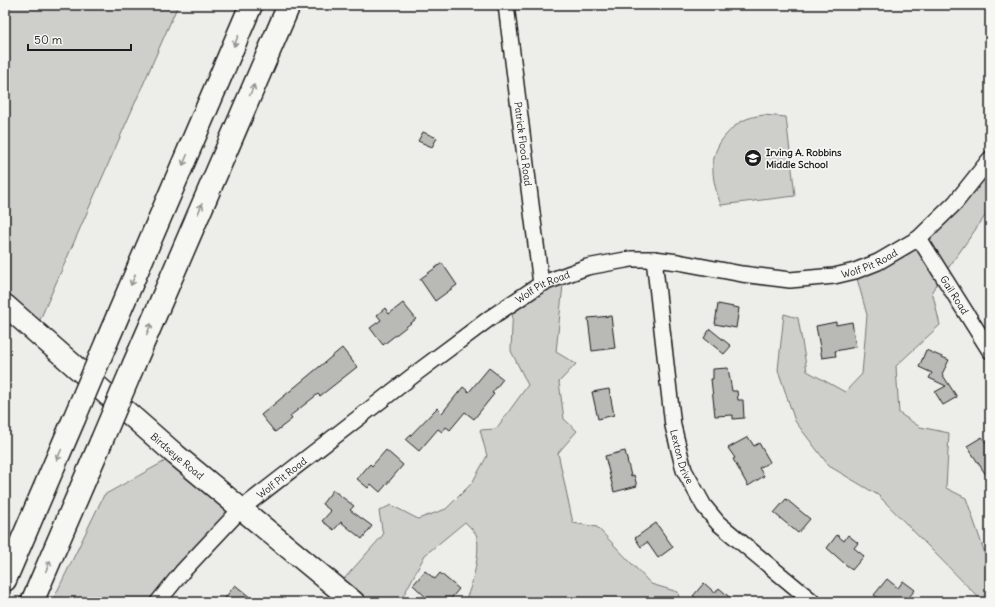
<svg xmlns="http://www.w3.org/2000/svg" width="995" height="607" viewBox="0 0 995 607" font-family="Delius,sans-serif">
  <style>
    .green { fill: #cececb; stroke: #757574 }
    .building { fill: #b9b9b6; stroke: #1c1c1c }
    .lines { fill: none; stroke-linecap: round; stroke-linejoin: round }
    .street-casing { stroke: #1c1c1c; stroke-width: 18 }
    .secondary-casing { stroke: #1c1c1c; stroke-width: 24 }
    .highway-casing { stroke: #1c1c1c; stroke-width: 25 }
    .street { stroke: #f6f6f2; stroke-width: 15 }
    .secondary { stroke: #f6f6f2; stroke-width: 21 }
    .highway { stroke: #f6f6f2; stroke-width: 22 }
    .highway-bridge-casing { stroke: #1c1c1c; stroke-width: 25; stroke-linecap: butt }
    .highway-bridge { stroke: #f6f6f2; stroke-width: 22 }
    .oneway { stroke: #949492 }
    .labels { text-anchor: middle; stroke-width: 3.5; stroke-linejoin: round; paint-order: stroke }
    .street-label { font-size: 10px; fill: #1c1c1c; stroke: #f6f6f2 }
    .poi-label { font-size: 10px; font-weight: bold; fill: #1c1c1c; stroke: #f6f6f2; text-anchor: start }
  </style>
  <rect width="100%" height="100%" fill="#edede9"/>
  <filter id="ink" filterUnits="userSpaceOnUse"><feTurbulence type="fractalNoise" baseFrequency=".025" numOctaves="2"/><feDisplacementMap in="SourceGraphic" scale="8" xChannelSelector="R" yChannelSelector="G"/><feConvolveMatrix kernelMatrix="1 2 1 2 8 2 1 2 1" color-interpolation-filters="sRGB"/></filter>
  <g filter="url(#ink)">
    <path class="green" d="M5 5H178L35 331 5 305Z
      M764 115 786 117 795 196 721 205C712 181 707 157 725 136 737 122 746 117 764 115Z
      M990 159V209L932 291 940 325 896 366 899 413 920 427 949 433 946 488 966 498 990 568V602H983L878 495 829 466 795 421 778 370 784 314 798 318 807 371 845 392 862 374 867 315 855 271 900 251Z
      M564 275 556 352 576 364 559 382 564 419 577 431 558 453 573 523 597 527 651 584 678 592 680 602H464C472 590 482 548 476 534 473 530 469 526 465 522L425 555 400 602H354L336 588 383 535 379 511 391 505 418 519 446 509 472 483 487 456 480 430 496 429 528 385 511 351 513 302Z
      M176 455 241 509 158 602H52L104 495Z"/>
    <path class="building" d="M423 132 437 138 432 147 418 141Z
      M442 263 457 285 435 301 420 279Z
      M403 303 416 319 383 345 370 328 381 320 377 315 385 308 389 314Z
      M718 304 739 308 736 328 715 324Z
      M611 316 615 348 592 351 588 318Z
      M836 322V325L852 322 856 347 835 351 836 356 822 358 816 326Z
      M710 329 731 346 724 354 704 338Z
      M342 348 357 367 320 396 318 394 290 416 292 419 275 432 261 415Z
      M926 350 949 360 942 374 957 397 943 405 935 392 946 386 929 378 932 373 919 367Z
      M489 368 503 379 492 393 494 394 474 419 465 412 450 430 446 427 442 432 438 429 419 451 406 440 437 408 442 413 463 387 469 392Z
      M728 368 732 391H737L738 400H743L744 418 733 419V415L715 416 711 379H713V369Z
      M609 389 614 415 598 419 592 392Z
      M748 437 754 446 759 443 770 462 759 468 764 476 748 486 733 459 735 458 728 448Z
      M982 437 990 448V481L967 446Z
      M386 450 403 465 380 492 371 484 368 488 357 479 370 464 372 466Z
      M625 451 631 476 634 475 637 486 614 492 605 456Z
      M333 490 354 506 350 510 372 526 362 539 341 522 334 530 322 521 331 511 322 504Z
      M786 499 810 519 798 533 774 513Z
      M656 523 673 547 658 558 647 542 641 547 635 538Z
      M837 535 844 541 848 535 858 543 854 548 864 556 852 570 827 548Z
      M425 571 435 579 440 573 459 589 448 602H431L413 585Z
      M887 579 898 588 903 581 915 590 905 602H883L874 595Z
      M704 583 715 593 719 588 735 602H700L693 596Z
      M235 585 256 602H222Z"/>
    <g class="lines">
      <defs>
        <g id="street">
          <path id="s1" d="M506 5 541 284"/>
          <path id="s2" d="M919 238 990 351"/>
          <path id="s3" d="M654 259 673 426 684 470 704 506 718 523 813 602"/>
          <path id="s4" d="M158 602 182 572 241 509 419 371 490 318 541 284 587 267 631 259H654L678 262 742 274 790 280 834 276 855 271 878 262 919 238 955 203 990 159"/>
        </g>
        <g id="secondary">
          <path id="s5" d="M5 305 176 455 354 602"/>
        </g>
        <path id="highway" d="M107 341 251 5
          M134 364 289 5
          M5 580 74 419
          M32 602 101 442"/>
      </defs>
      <use href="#street" class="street-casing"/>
      <use href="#secondary" class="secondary-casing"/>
      <use href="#highway" class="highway-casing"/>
      <use href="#street" class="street"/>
      <use href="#secondary" class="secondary"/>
      <use href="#highway" class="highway"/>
      <defs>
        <path id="highway-bridge" d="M74 419 107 341
          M101 442 134 364"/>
      </defs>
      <use href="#highway-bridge" class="highway-bridge-casing"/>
      <use href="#highway-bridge" class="highway-bridge"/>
    </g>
    <defs><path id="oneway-shaft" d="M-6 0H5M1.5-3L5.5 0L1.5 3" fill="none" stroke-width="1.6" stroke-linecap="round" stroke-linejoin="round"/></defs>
    <g class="oneway">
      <use href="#oneway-shaft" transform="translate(236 41) rotate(113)"/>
      <use href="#oneway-shaft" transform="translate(252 90) rotate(-67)"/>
      <use href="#oneway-shaft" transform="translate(185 160) rotate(113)"/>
      <use href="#oneway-shaft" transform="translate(200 209) rotate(-67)"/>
      <use href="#oneway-shaft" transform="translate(133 280) rotate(113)"/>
      <use href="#oneway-shaft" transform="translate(149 329) rotate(-67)"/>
      <use href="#oneway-shaft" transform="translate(59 455) rotate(113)"/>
      <use href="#oneway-shaft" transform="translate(48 566) rotate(-67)"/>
    </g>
  </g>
  <defs>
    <symbol id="school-disc" viewBox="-11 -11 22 22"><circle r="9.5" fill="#1c1c1c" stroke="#f6f6f2"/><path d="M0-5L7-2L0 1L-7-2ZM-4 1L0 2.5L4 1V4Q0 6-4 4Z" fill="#fff"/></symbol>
  </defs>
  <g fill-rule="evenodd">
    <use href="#school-disc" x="743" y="148" width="20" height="20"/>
  </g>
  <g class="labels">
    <g class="street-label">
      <text dy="4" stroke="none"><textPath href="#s1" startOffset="140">Patrick Flood Road</textPath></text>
      <text dy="4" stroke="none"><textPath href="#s4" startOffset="836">Wolf Pit Road</textPath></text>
      <text dy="4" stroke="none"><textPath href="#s4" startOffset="500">Wolf Pit Road</textPath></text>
      <text dy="4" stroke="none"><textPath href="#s2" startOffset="67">Gail Road</textPath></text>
      <text dy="4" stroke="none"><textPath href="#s5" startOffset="229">Birdseye Road</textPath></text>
      <text dy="4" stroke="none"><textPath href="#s3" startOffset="200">Lexton Drive</textPath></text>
      <text dy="4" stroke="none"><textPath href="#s4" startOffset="176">Wolf Pit Road</textPath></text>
    </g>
    <g class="poi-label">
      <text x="766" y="156">Irving A. Robbins<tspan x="766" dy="12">Middle School</tspan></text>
    </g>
  </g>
  <rect width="995" height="607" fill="none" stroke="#f6f6f2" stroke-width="20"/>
  <rect x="10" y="10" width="975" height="587" fill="none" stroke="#1c1c1c" stroke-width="1.5" filter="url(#ink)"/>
  <path d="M28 44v6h103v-6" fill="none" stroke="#1c1c1c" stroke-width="2"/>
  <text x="34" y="44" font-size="12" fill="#1c1c1c" stroke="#f6f6f2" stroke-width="3" paint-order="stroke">50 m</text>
</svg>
